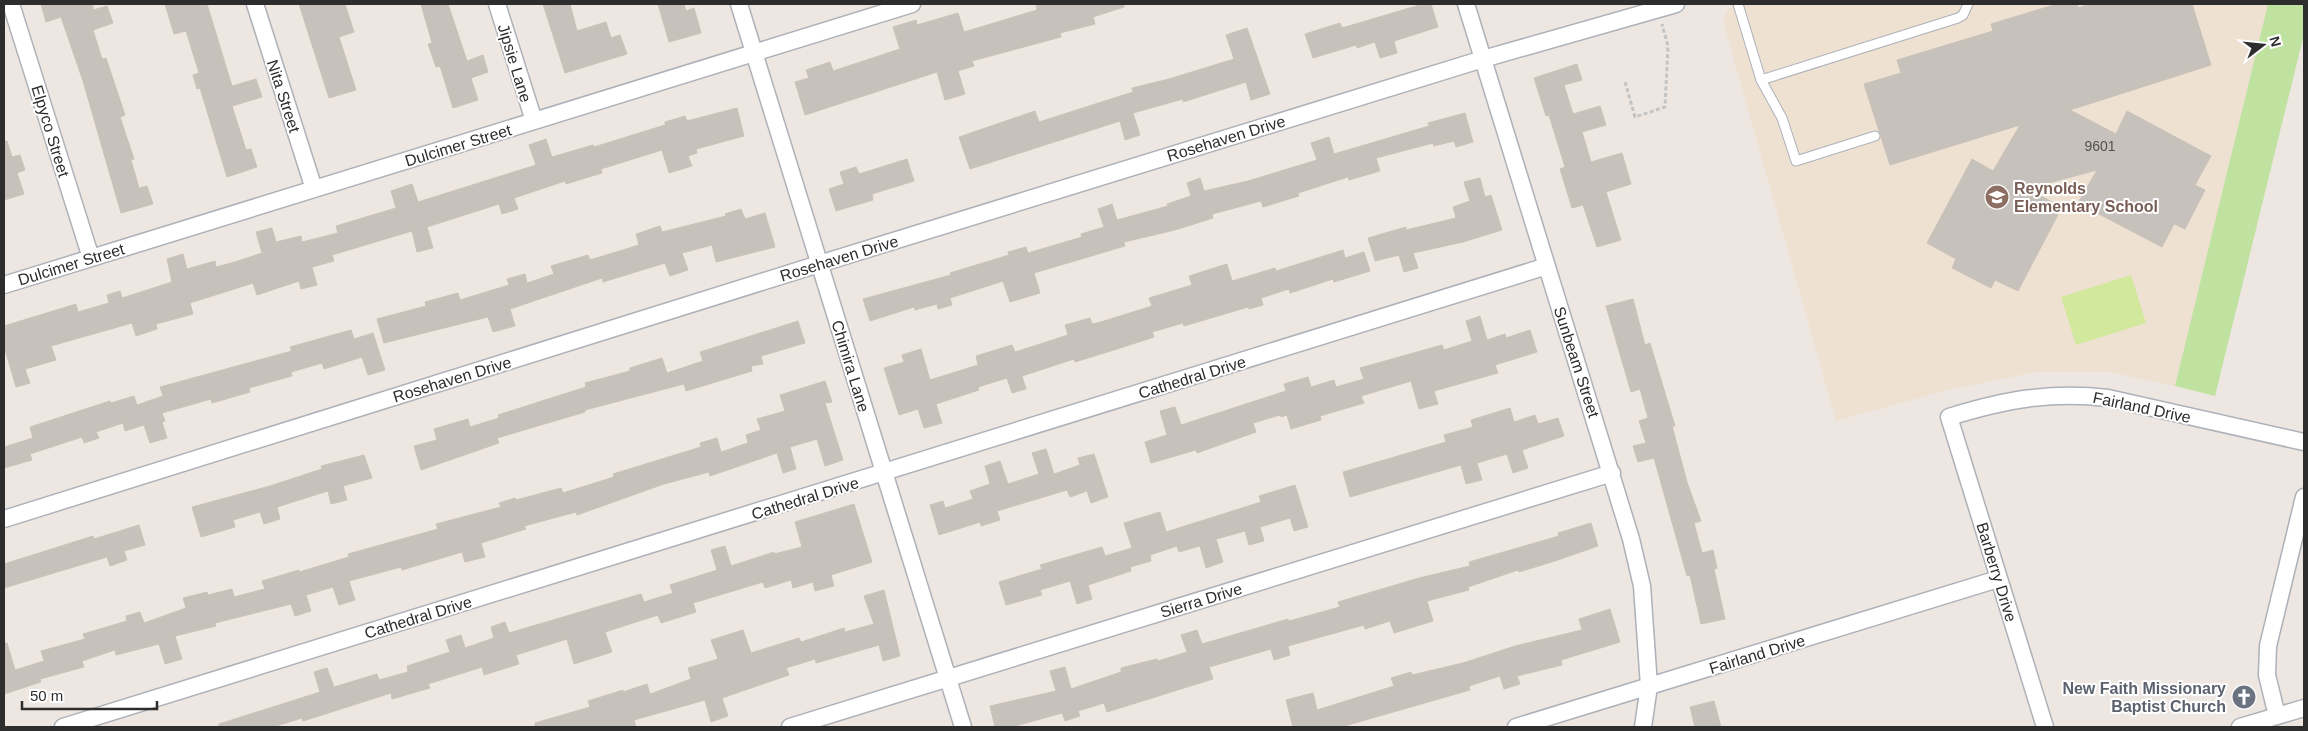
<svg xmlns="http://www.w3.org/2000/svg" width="2308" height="731" viewBox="0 0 2308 731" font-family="Helvetica,sans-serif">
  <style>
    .education { fill: #eee1d1 }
    .green { fill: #bfe2a0 }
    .pitch { fill: #d2e89c }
    .building { fill: #c7c1bc; stroke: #cac2ba }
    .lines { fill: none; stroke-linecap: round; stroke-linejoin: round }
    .lane-casing { stroke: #adb1b9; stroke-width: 11 }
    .street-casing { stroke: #adb1b9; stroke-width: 19 }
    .path { stroke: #c4c4c4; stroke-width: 3; stroke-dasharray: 4 2.5; stroke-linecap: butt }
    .lane { stroke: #fff; stroke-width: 9 }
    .street { stroke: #fff; stroke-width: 16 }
    .labels { text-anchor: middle; stroke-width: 4; stroke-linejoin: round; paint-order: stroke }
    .number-label { font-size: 14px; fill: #545251 }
    .street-label { font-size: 16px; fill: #2d2d2d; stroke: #fff }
    .education-label { font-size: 16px; font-weight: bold; fill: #785e54; stroke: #fff; text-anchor: start }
    .worship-label { font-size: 16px; font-weight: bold; fill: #5b616d; stroke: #fff; text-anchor: end }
  </style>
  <rect width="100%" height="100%" fill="#eee6e1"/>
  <path class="education" d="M1744 4H2268L2175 386 2109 372H2037L1947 390 1836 421 1723 21 1728 9Z"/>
  <path class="green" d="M2268 4H2304V34L2215 396 2175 386Z"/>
  <path class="pitch" d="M2131 275 2146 323 2076 345 2061 297Z"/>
  <path class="building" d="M41 4H93V10L107 6 113 23 93 30 102 59 106 58 125 115 120 117 134 159 131 160 139 188 147 186 153 204 121 213 83 81 61 17 46 22Z
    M165 4H207L232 86 256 79 262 97 232 106 246 150 251 149 257 167 227 177 200 88 197 89 193 75 199 73 186 31 174 34Z
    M299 4H345L354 32 339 37 356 90 329 98Z
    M421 4H448L467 61 483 55 488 72 471 78 478 100 453 108 440 66 436 67 428 44 432 43Z
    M543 4H570L577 31 606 22 611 38 620 35 627 54 565 73Z
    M658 4H684L686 11 694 8 701 33 669 42Z
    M1036 4H1124V7L1093 17 1095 24 1060 33 1061 37 972 61 974 66 958 71 965 94 945 100 937 72 805 115 795 82 809 78 806 70 830 62 833 71 900 49 893 27 916 20 917 25 958 13 964 32 1037 10Z
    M1423 4H1431L1438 27 1394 41 1397 53 1380 58 1375 42 1357 48 1356 45 1313 58 1305 34 1340 23 1342 28Z
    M2057 4H2077L2078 8 2090 4H2192L2211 65 2070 110 2116 134 2127 111 2211 156 2195 185 2205 190 2185 229 2174 224 2162 247 2078 203 2097 170 2027 189 2062 207 2018 291 1995 280 1991 288 1952 268 1956 259 1927 243 1972 159 1993 171 2020 125 1890 165 1864 84 1901 73 1897 60 1993 31 1991 24Z
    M1247 28 1270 94 1251 100 1246 82 1183 102V99L1133 113 1140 135 1125 140 1120 121 970 169 959 137 1035 111 1039 122 1133 92 1132 88 1169 79 1234 59 1226 35Z
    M1577 64 1582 80 1564 85 1573 114 1600 106 1606 125 1582 132 1591 162 1622 153 1631 184 1606 192 1621 240 1597 247 1583 205 1572 208 1560 169 1565 167 1549 115 1546 116 1534 78Z
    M737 108 744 136 696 149 697 153 688 156 692 166 669 173 662 150 601 169 602 173 566 184 565 181 514 198 518 209 502 214 499 204 427 227 433 248 417 252 412 231 332 255 334 261 312 267 317 285 301 289 299 281 257 295 253 283 190 303 193 314 156 324 157 329 136 336 132 323 51 346 56 360 25 369 30 383 16 387 4 346V326L76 304 78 312 109 303 107 295 120 291 122 298 172 282 167 259 183 254 187 269 215 261 216 267 235 262 262 253 256 232 272 228 276 242 301 236 302 242 338 233 336 226 396 208 391 191 412 184 418 202 536 165 529 145 546 139 552 157 593 145 594 147 665 125V122L685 116 687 121Z
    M1465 113 1473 142 1456 147 1454 141 1434 146 1433 143 1376 158 1380 171 1349 180 1348 177 1298 193 1299 196 1263 207 1261 201 1212 214 1213 218 1175 230 1124 242 1125 246 1034 273 1040 293 1010 302 1003 281 950 298 952 305 938 309 937 304 915 310 914 307 870 321 863 299 951 275 950 273 1009 255 1008 252 1026 247 1028 253 1082 237 1081 234 1104 227 1098 209 1112 204 1117 220 1168 206 1167 204 1191 196 1187 183 1200 178 1204 191 1248 181 1317 160 1311 143 1329 137 1334 154 1429 126 1428 123Z
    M4 141H7L12 157 20 155 25 170 17 173 24 194 4 200Z
    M907 159 914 181 872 194 873 200 836 211 829 189 844 184 840 172 856 167 859 174Z
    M1480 178 1485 197 1491 195 1502 230 1463 242 1413 253 1418 268 1404 272 1399 255 1375 261 1368 238 1406 227V230L1456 218 1453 207 1470 201 1464 182Z
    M741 209 745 219 765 213 775 247 716 262 712 245 682 253 688 270 670 276 665 263 603 282 602 278 510 309 515 326 493 332 488 317 384 343 377 319 426 306 425 302 458 293 460 300 509 285 507 279 525 274 527 283 554 274 551 266 588 255 590 260 639 245 636 234 660 226 662 232 726 216 725 214Z
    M1343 250 1345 258 1364 252 1370 271 1334 282 1333 279 1290 293 1289 289 1261 298 1263 305 1249 309 1248 307 1184 326 1183 323 1152 332 1154 337 1117 349 1075 362 1074 359 1022 376 1026 389 1012 393 1007 378 978 387 979 390 936 404 942 423 924 428 918 409 899 415 884 368 904 362 902 355 921 349 930 380 978 365 976 356 1012 345 1015 352 1068 335 1065 325 1090 318 1092 324 1101 322 1152 306 1149 298 1192 285 1189 276 1227 264 1232 281 1275 268 1276 271Z
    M1633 299 1645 345 1650 343 1675 426H1672L1687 482 1701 521 1694 523 1702 553 1713 550 1717 568 1714 569 1725 619 1701 624 1690 575 1687 576 1654 458 1638 462 1633 446 1646 443 1639 421 1648 418 1640 389 1631 392 1606 306Z
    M1480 316 1487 340 1505 334 1506 338 1530 330 1537 352 1495 365 1498 373 1434 391 1438 404 1419 409 1411 381 1361 396 1364 403 1320 416 1321 420 1291 429 1287 415 1281 417 1280 415 1253 423 1256 432 1197 453 1196 450 1151 463 1145 442 1167 435 1160 411 1175 407 1181 425 1286 391 1284 384 1308 377 1311 387 1334 380 1336 387 1364 379 1360 368 1442 345 1444 350 1472 341 1466 321Z
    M798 321 805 343 761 356 763 364 751 366 752 371 686 391 684 384 585 410V412L497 438 499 443 421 470 414 446 437 440 434 429 468 419 470 427 499 418 498 415 523 407 586 387 585 383 630 371V368L662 358 667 373 703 361 700 352Z
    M351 330 354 339 373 333 385 370 368 375 362 357 324 369 322 363 291 372 292 376 249 388 250 392 212 403 211 399 162 413 165 421 162 422 167 438 150 443 144 425 125 431 123 423 96 432 99 438 84 443 82 437 30 454 32 460 4 468V447L33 438 30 427 110 401 111 403 134 396 137 405 163 396 160 387 292 351 290 347Z
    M825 381 832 402 825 403 843 460 825 466 817 439 790 447 796 469 783 473 777 453 710 476 709 472 664 484 577 515 576 512 524 526 526 529 481 543 485 557 465 562 462 552 402 570 401 567 349 581 355 600 339 605 333 587 306 595 311 611 295 616 291 604 215 623 216 626 175 636 182 659 165 664 159 644 116 655 115 650 82 661 84 667 40 679 41 682 4 694V643H7L15 670 44 661 41 651 85 639 83 634 127 621 126 616 140 612 144 623 186 608 183 598 207 592 208 595 232 589 234 597 265 589 262 581 299 570V572L349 557 348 554 438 529 436 524 501 507 499 503 515 498 516 500 561 488 563 493 614 477 613 474 701 447 700 443 717 438 721 452 748 443 746 435 761 430 757 419 785 411 780 395Z
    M1510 408 1514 422 1535 415 1538 424 1558 418 1564 436 1522 450 1528 468 1513 473 1507 454 1477 463 1482 480 1466 484 1461 465 1350 497 1343 472 1446 442 1444 435 1473 427 1471 420Z
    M1046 449 1054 474 1080 465 1078 458 1094 454 1108 497 1091 503 1087 491 1070 497 1067 490 997 511 1000 520 981 526 980 522 939 535 930 505 943 501 945 508 973 499 970 491 990 484 985 466 1000 461 1008 484 1039 474 1032 453Z
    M364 455 372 478 343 486 347 500 331 504 328 491 277 507 280 519 264 524 260 512 233 520 235 527 201 537 192 507 270 486 322 469 321 466Z
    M1295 485 1308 527 1294 531 1290 518 1260 527 1264 541 1249 545 1245 531 1216 539 1223 562 1206 568 1200 546 1179 552 1177 546 1150 555 1151 561 1130 567 1131 571 1088 585 1092 599 1077 604 1070 581 1040 590 1042 595 1006 605 999 582 1042 569 1040 565 1102 547 1105 556 1132 548 1124 523 1160 512 1166 532 1261 502 1259 496Z
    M854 504 872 562 831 575 834 586 815 591 813 582 793 588 791 580 765 588 763 582 693 603 696 612 661 623 658 615 605 632 612 652 574 664 567 639 516 655 519 664 484 675 482 667 428 684 430 688 392 699 391 693 303 721 302 718 273 727H219V724L320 692 314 672 327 668 334 687 377 674 379 680 408 672 407 666 450 652 446 640 461 635 465 648 494 638 491 627 505 622 509 633 641 594 644 602 673 593 670 585 717 570 711 550 725 546 731 566 774 552V554L802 547 795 522Z
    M1591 523 1598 546 1555 561 1519 572 1518 570 1468 587 1469 590 1427 601 1433 621 1394 633 1390 621 1365 629 1364 625 1288 646 1290 655 1274 660 1271 649 1209 667 1213 679 1107 712 1104 703 1078 711 1080 716 1065 721 1062 713 1012 727H995L990 706 1056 691 1050 671 1065 667 1071 689 1121 672V668L1157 659 1158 661 1187 652 1181 635 1197 630 1202 644 1288 619 1289 621 1340 607 1338 602 1419 578 1470 566 1469 562 1559 536 1558 533Z
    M139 525 145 545 124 551 127 560 110 566 107 557 4 588V564L93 536 94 539Z
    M884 590 900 656 883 661 879 645 816 663 815 659 786 668 789 675 722 698 728 716 711 722 705 700 634 720 636 727H535V723L590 707 588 701 623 690V692L647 684 650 694 691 679 688 668 718 659 711 640 743 630 751 653 799 638 801 642 844 628 845 632 874 624 864 596Z
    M1610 609 1620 642 1561 660 1562 665 1517 676 1520 684 1504 689 1500 676 1469 686 1470 690 1341 727H1293L1286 700 1313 693 1317 710 1394 686 1391 678 1411 672 1412 675 1463 663 1515 646 1582 630 1579 619Z
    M1714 701 1721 727H1695L1690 707Z"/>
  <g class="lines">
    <defs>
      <path id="lane" d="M1738 4 1761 80 1782 118 1796 161 1875 136
        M1761 80 1958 18 1963 15 1968 4"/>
      <path id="street" d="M11 4 91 258
        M255 4 314 189
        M497 4 534 121
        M739 4 963 727
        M1466 4 1631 539 1642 586 1649 686 1643 727
        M4 285 912 4
        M4 519 819 264 1483 59 1676 4
        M2277 716 2267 675 2268 646 2304 497
        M63 727 1547 266
        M790 727 1612 473
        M1516 727 1998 579
        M2045 727 1949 417C2004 400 2051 391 2108 398L2304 442
        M2240 727 2304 708"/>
    </defs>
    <use href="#lane" class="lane-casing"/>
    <use href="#street" class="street-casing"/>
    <path class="path" d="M1625 82 1635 117 1665 107 1668 46 1662 24"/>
    <use href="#lane" class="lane"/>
    <use href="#street" class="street"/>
  </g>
  <defs>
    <symbol id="school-disc" viewBox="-11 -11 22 22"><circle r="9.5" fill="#8d6e63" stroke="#fff"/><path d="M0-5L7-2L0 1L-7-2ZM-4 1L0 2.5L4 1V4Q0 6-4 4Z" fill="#fff"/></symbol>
    <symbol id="church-disc" viewBox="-11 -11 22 22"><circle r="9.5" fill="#6b7280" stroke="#fff"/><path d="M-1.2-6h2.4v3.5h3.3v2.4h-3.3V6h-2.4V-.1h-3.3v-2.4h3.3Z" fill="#fff"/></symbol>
  </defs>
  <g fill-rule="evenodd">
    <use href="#school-disc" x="1983" y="183" width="28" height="28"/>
    <use href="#church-disc" x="2230" y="683" width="28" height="28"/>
  </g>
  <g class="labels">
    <g class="number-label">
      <text x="2100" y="151">9601</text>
    </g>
    <g class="street-label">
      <text transform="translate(515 63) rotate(73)" y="6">Jipsie Lane</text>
      <text transform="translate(284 96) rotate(72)" y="6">Nita Street</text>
      <text transform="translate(51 131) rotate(73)" y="6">Elpyco Street</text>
      <text transform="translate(1226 138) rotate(-17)" y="6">Rosehaven Drive</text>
      <text transform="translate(458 145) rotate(-17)" y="6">Dulcimer Street</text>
      <text transform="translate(839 258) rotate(-17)" y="6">Rosehaven Drive</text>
      <text transform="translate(71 264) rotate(-17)" y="6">Dulcimer Street</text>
      <text transform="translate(1577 362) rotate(72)" y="6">Sunbeam Street</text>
      <text transform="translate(851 366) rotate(73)" y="6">Chimira Lane</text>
      <text transform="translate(1192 377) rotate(-17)" y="6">Cathedral Drive</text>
      <text transform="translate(452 379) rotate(-17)" y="6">Rosehaven Drive</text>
      <text transform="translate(2142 407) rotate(12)" y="6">Fairland Drive</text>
      <text transform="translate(805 498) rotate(-17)" y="6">Cathedral Drive</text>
      <text transform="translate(1997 572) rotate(73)" y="6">Barberry Drive</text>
      <text transform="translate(1201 600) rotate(-17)" y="6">Sierra Drive</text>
      <text transform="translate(418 617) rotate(-17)" y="6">Cathedral Drive</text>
      <text transform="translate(1757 654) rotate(-17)" y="6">Fairland Drive</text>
    </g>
    <g class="education-label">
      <text x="2014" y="194">Reynolds<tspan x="2014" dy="18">Elementary School</tspan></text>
    </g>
    <g class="worship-label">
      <text x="2226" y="694">New Faith Missionary<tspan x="2226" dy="18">Baptist Church</tspan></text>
    </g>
  </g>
  <rect width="2308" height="731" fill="none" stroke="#2d2d2d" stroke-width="10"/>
  <g transform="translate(2263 45) rotate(74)" stroke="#ffffff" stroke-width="4" paint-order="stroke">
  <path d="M0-4L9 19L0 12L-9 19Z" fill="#2d2d2d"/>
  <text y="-8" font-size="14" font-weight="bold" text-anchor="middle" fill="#2d2d2d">N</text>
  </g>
  <path d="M22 701v8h135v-8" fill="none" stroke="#2d2d2d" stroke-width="2.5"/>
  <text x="30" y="701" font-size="15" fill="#2d2d2d" stroke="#ffffff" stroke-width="4" paint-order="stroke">50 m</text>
</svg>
